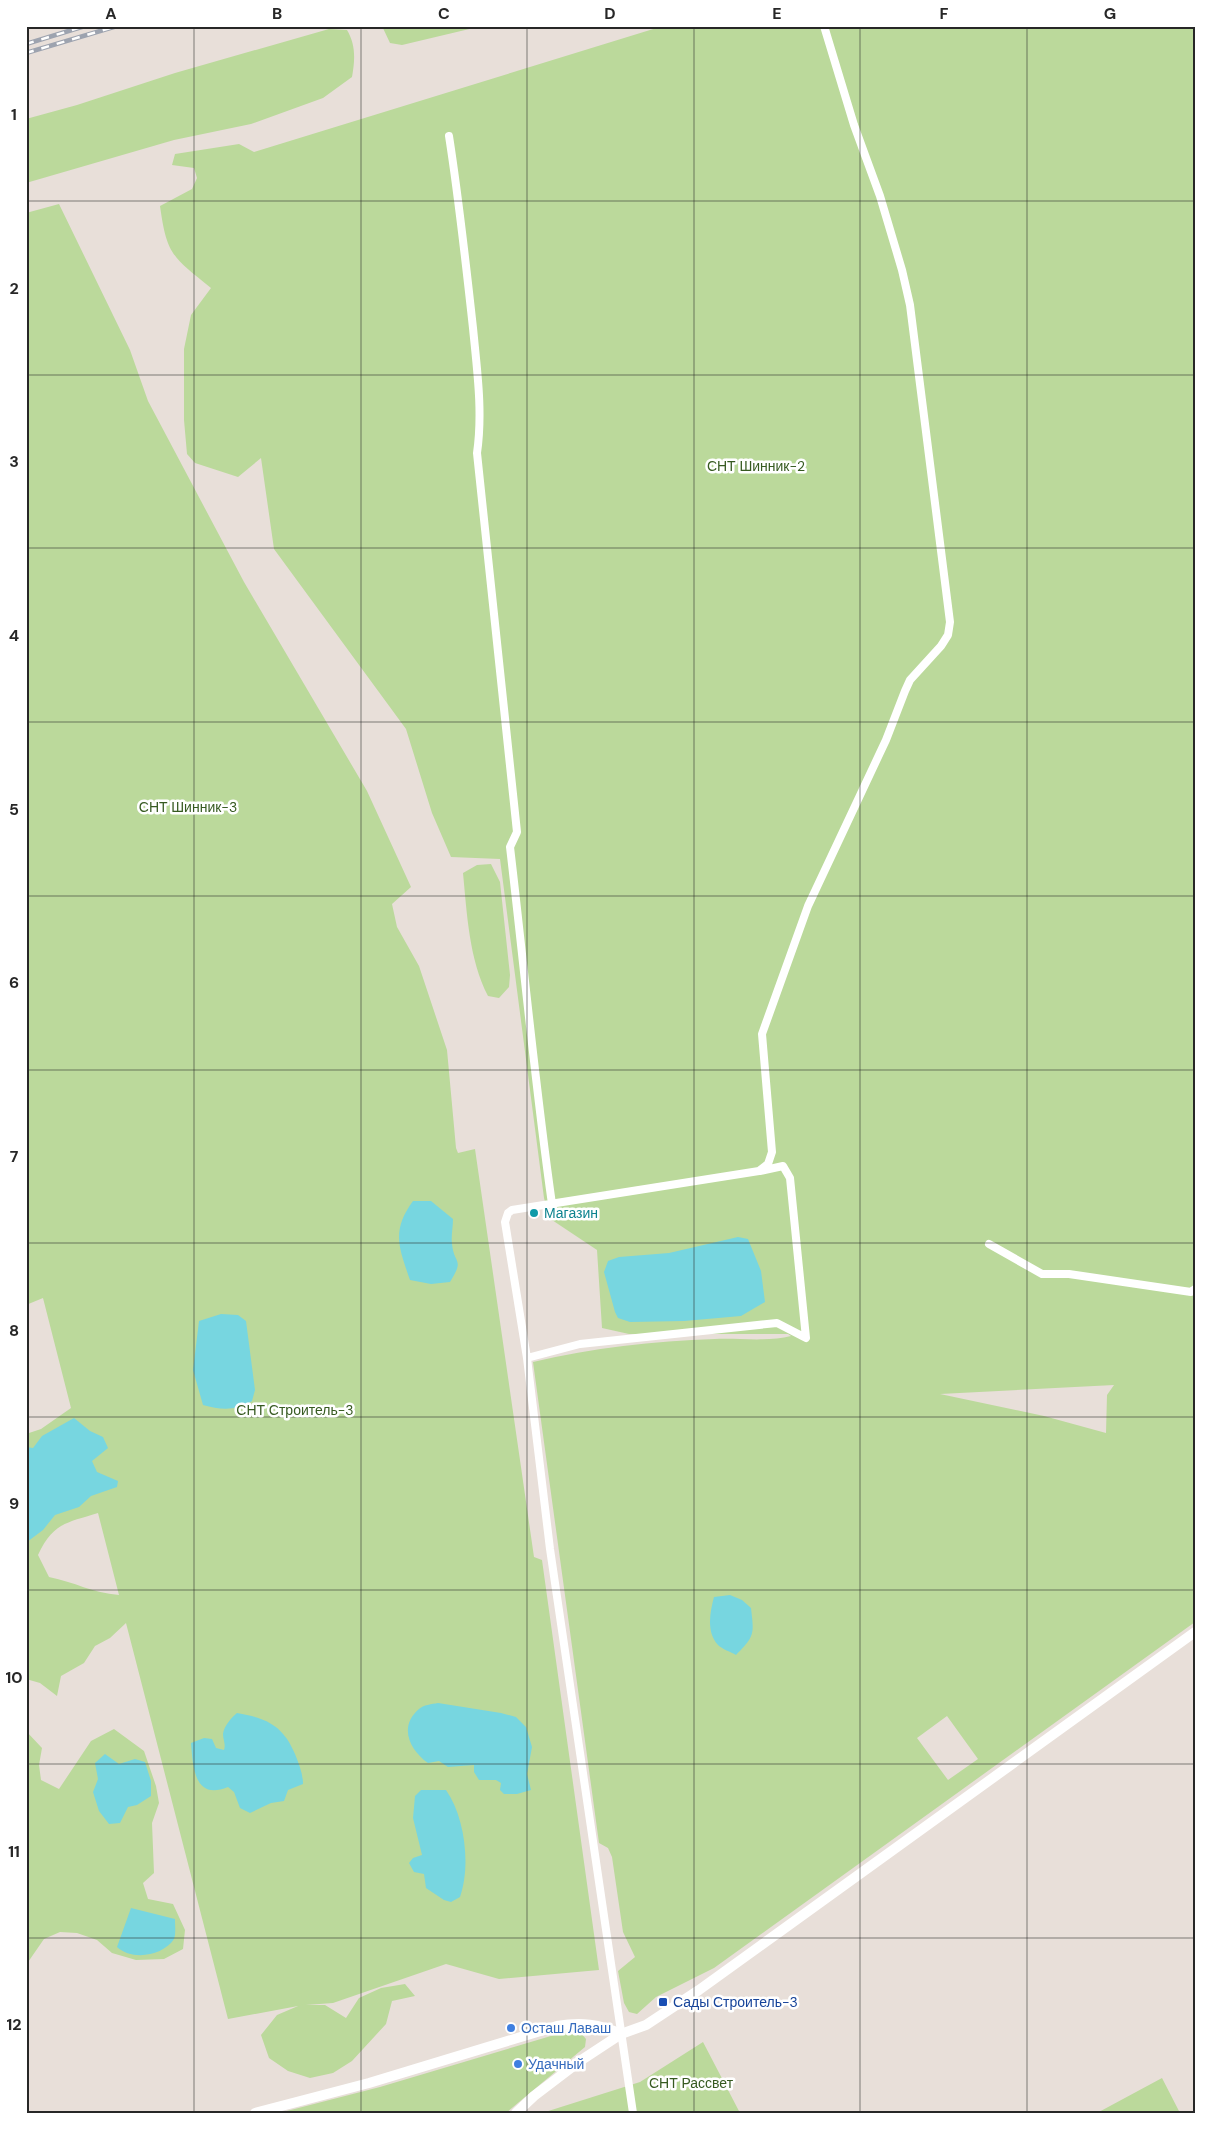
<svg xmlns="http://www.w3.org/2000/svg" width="1221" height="2139" viewBox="0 0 1221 2139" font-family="'DM Sans',sans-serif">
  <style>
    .green { fill: #bbd99b; fill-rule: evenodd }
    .water { fill: #77d6e0 }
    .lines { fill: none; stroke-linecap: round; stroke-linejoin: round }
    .street { stroke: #fff; stroke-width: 8 }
    .secondary { stroke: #fff; stroke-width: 10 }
    .rail-casing { stroke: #9da3af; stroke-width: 4.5 }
    .rail { stroke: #fff; stroke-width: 2.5; stroke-dasharray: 8; stroke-linecap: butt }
    .grid { fill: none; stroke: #272727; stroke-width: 1; stroke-opacity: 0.55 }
    .culture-dot { fill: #0f9aa8; stroke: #fff; stroke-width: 2 }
    .transit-dot { fill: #1a4fb4; stroke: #fff; stroke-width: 2 }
    .shop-dot { fill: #3f7fe0; stroke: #fff; stroke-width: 2 }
    .labels { text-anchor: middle; stroke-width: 5; stroke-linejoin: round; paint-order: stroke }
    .park-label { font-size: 14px; fill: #365a20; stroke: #fff }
    .culture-label { font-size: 14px; fill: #0d838f; stroke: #fff; text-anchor: start }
    .transit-label { font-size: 14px; fill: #164399; stroke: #fff; text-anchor: start }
    .shop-label { font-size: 14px; fill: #366cbe; stroke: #fff; text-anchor: start }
    .neatline { fill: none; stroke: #272727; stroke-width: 2 }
    .grid-label { font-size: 16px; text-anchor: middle; font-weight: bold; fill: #272727 }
  </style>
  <rect width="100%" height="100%" fill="#e8dfd9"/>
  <path class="green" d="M382 26H482L402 45 390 43Z
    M663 26H1195V1622L714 1968 656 1997 637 2014 629 2012 624 2003 618 1971 635 1957 623 1932 612 1857 608 1848 599 1843 533 1362C593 1348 653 1341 715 1339 739 1338 768 1342 791 1336L788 1334H629L602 1328 597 1250 549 1218 544 1198 500 859 451 857 432 813 406 729 274 549 261 458 238 477 195 463 187 454 184 420V349L191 315 211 288C173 257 167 256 160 206L192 189 197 178 194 168 172 165 175 154 239 144 254 152ZM1114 1385 1107 1395 1106 1433 1044 1416 940 1394ZM947 1716 978 1759 948 1780 917 1738Z
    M329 29 347 30C356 45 355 60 352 77L323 98 251 124 174 140 26 183V119L77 105 175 73Z
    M59 204 130 350 148 401 244 582 367 791 411 887 392 904 397 927 419 966 447 1050 456 1148 458 1153 475 1149 534 1557 542 1560 599 1970 499 1979 446 1964 333 2003 306 2005H325L346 2018 359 1998 381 1988 405 1984 415 1996 392 2001 386 2024 352 2061 333 2073 310 2078 288 2071 269 2058 261 2035 277 2015 298 2006 228 2019 126 1623 110 1638 95 1646 84 1663 61 1676 57 1696 40 1683 26 1679V1434L41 1429 71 1408 43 1298 26 1305V213ZM98 1513 119 1595C92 1593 75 1582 49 1577L38 1555C53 1523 66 1523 98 1513Z
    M491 864 500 882 510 975 509 987 499 998 488 996C469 959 467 914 463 873L477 865Z
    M114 1729 144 1751 156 1786 159 1803 152 1823 154 1873 143 1883 148 1899 173 1904 185 1930 183 1949 164 1959 136 1960 112 1953 97 1940 77 1933 60 1932 44 1939 26 1965V1731L42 1748 39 1765 41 1780 59 1789 91 1741Z
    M571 2030 580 2032 586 2039 585 2047 506 2113H279L380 2087Z
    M703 2042 740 2113H542L640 2082Z
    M1162 2078 1180 2113H1097Z"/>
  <path class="water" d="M413 1201H431L453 1219C453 1227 451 1236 452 1244 454 1265 465 1258 450 1282L431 1284 410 1280C399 1248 391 1231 413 1201Z
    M738 1237 748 1239 761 1271 765 1302 741 1316 684 1321 630 1322 618 1318 615 1312 604 1272 608 1261 619 1257 669 1253Z
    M221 1314 238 1315 246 1321 255 1390 252 1401C236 1411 221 1410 203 1405L193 1370 199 1321Z
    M74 1418 90 1431 103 1437 108 1448 92 1461 97 1472 118 1481 117 1487 91 1496 79 1507 55 1515 43 1530 27 1542 26 1447 33 1448 42 1436Z
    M730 1595 742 1600 751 1608C754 1634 755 1636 736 1655 731 1652 722 1649 718 1645 706 1632 710 1612 714 1597Z
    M438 1703 501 1713 516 1717 526 1727 532 1747 527 1774 531 1790 517 1794H504L500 1790 501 1783 496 1780H479L474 1772V1765L448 1767 439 1761 428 1763C410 1750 398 1727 419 1709 423 1705 432 1704 438 1703Z
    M237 1713C266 1718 283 1725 295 1754 299 1764 303 1774 303 1784L288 1790 284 1801 271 1803 250 1813 240 1808 234 1792 228 1787C194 1801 193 1767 191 1743L204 1738 212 1739 216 1748 224 1750C226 1744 223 1740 223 1734 224 1726 231 1718 237 1713Z
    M105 1754 119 1764 135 1759 145 1762 151 1781V1796L137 1805 128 1807 120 1823 109 1824 99 1811 93 1792 98 1779 95 1763Z
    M421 1790H446C465 1817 471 1866 460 1897L451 1902 444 1900 426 1888 424 1874 414 1872 409 1863 413 1858 422 1855 413 1818 415 1796Z
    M131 1908 175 1919C175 1925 176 1934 174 1939 163 1956 132 1961 117 1947Z"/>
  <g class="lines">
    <path class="street" d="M449 136C459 200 466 264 473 328 477 370 483 412 477 453L517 832 510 847C524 966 535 1085 552 1204
      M989 1244 1042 1274H1069L1191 1292 1195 1289
      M527 1358 580 1344 777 1323 806 1338 790 1178 783 1166 760 1171
      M633 2113 550 1549 527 1358 505 1222 508 1213 512 1210 759 1171 768 1164 772 1152 762 1034 808 906 886 740 905 691 910 680 941 646 948 635 950 622 910 305 902 270 880 196 854 125 824 26"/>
    <path class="secondary" d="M255 2113 369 2083 557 2026C581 2022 599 2024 621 2034
      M516 2113 534 2096 580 2061 621 2034 646 2025 699 1990 1195 1632"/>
    <defs>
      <path id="rail" d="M26 28 30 26
        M26 44 85 26
        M26 53 117 26"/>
    </defs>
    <use href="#rail" class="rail-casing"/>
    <use href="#rail" class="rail"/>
  </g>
  <path class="grid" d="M194 26V2113M361 26V2113M527 26V2113M694 26V2113M860 26V2113M1027 26V2113M26 201H1195M26 375H1195M26 548H1195M26 722H1195M26 896H1195M26 1070H1195M26 1243H1195M26 1417H1195M26 1590H1195M26 1764H1195M26 1938H1195"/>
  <circle class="culture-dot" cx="534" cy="1213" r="5"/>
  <rect class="transit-dot" x="658" y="1997" width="10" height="10" rx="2.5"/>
  <g class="shop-dot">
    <circle cx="511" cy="2028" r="5"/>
    <circle cx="518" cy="2064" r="5"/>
  </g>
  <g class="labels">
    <g class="park-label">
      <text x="756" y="471">СНТ Шинник-2</text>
      <text x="188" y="812">СНТ Шинник-3</text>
      <text x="295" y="1415">СНТ Строитель-3</text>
      <text x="691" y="2088">СНТ Рассвет</text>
    </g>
    <g class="culture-label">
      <text x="544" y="1218">Магазин</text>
    </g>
    <g class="transit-label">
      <text x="673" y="2007">Сады Строитель-3</text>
    </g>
    <g class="shop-label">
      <text x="521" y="2033">Осташ Лаваш</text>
      <text x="528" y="2069">Удачный</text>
    </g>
  </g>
  <rect width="1221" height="2139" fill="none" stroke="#ffffff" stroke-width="55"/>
  <rect x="28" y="28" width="1166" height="2084" class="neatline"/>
  <g class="grid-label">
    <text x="111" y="19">A</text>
    <text x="277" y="19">B</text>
    <text x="444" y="19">C</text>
    <text x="610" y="19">D</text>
    <text x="777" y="19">E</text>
    <text x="944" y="19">F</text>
    <text x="1110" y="19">G</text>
    <text x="14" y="120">1</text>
    <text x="14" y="294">2</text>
    <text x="14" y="467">3</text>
    <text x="14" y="641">4</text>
    <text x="14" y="815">5</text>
    <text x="14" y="988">6</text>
    <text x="14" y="1162">7</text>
    <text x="14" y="1336">8</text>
    <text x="14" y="1509">9</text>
    <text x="14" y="1683">10</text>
    <text x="14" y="1857">11</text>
    <text x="14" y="2030">12</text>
  </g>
</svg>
